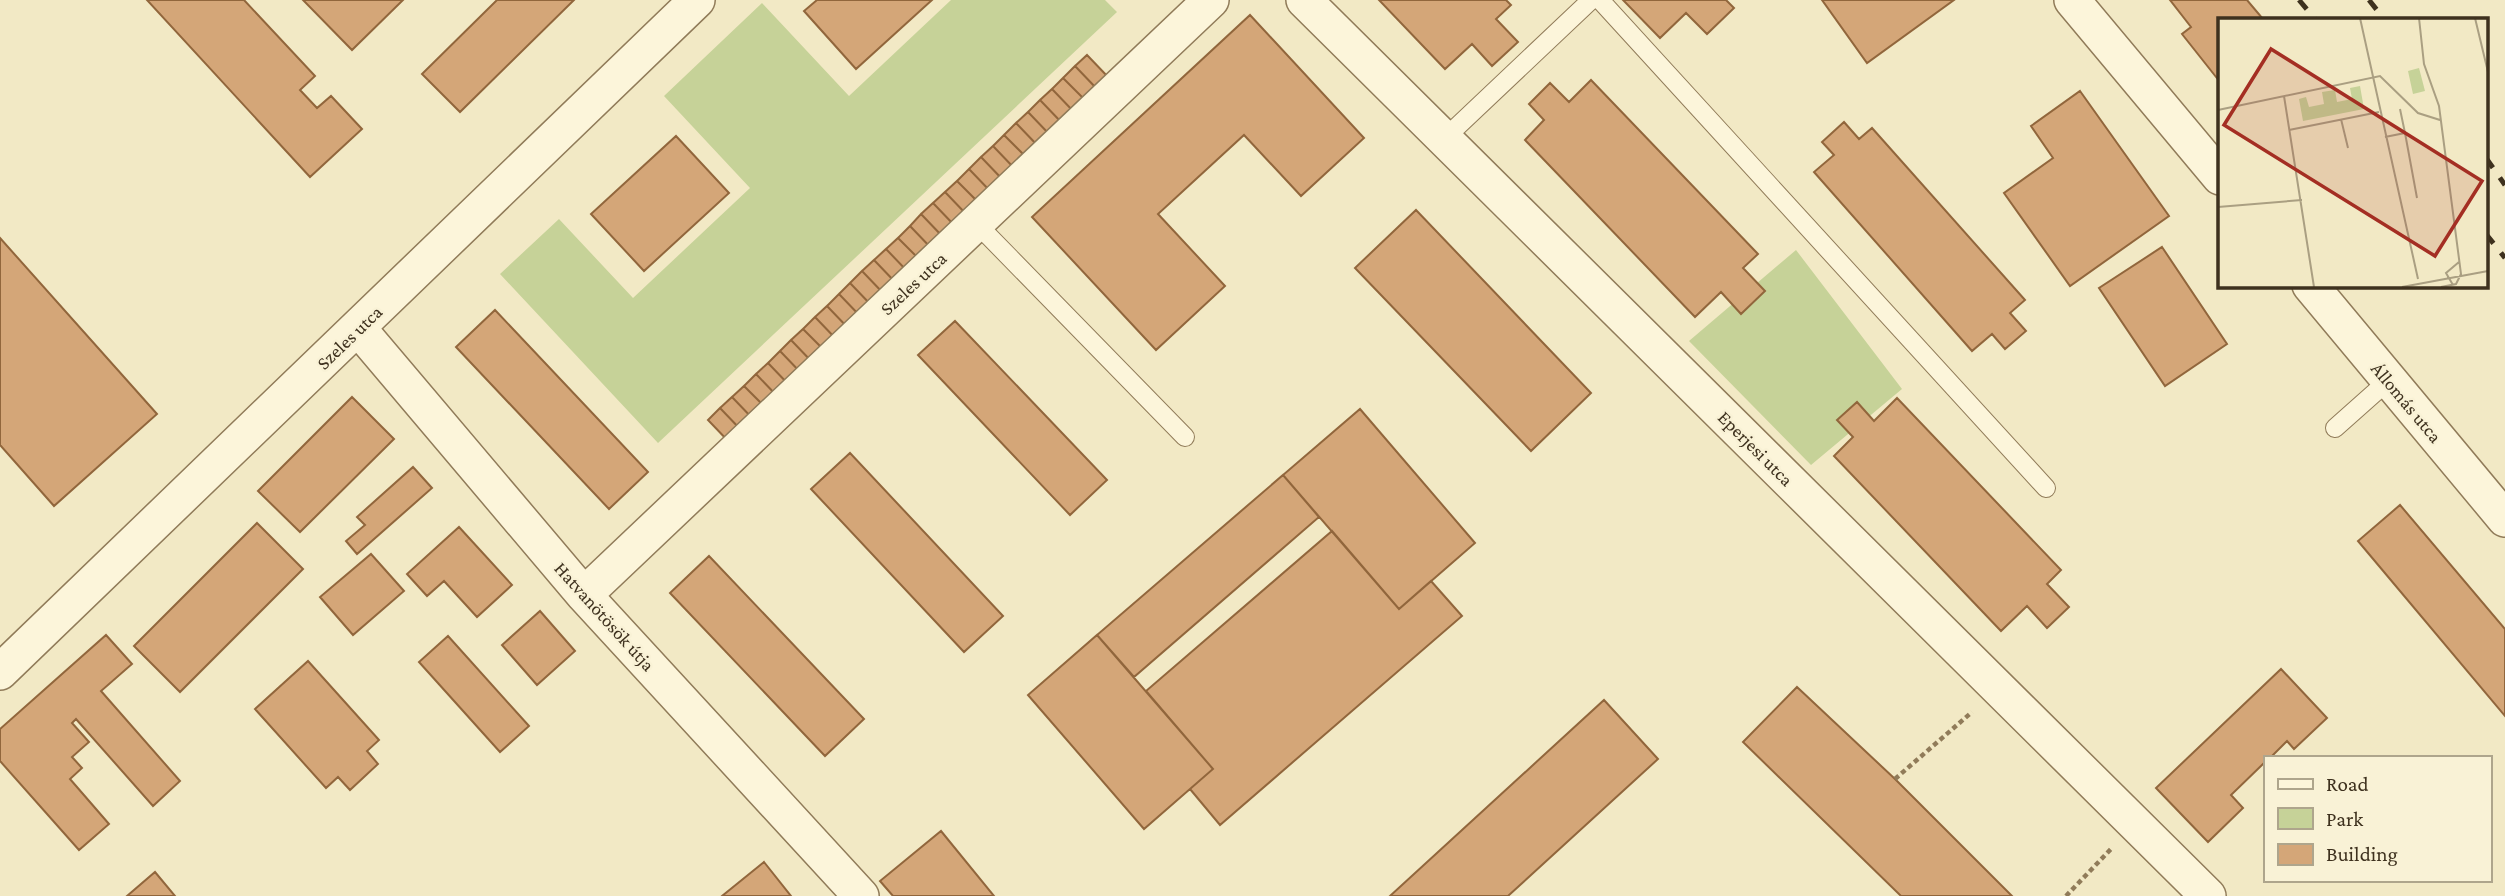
<svg xmlns="http://www.w3.org/2000/svg" width="2505" height="896" viewBox="0 0 2505 896" font-family="'Crimson Pro',serif">
  <style>
    .green { fill: #c6d298 }
    .building { fill: #d4a678; stroke: #91663c; stroke-width: 2 }
    .lines { fill: none; stroke-linecap: round; stroke-linejoin: round }
    .lane-casing { stroke: #907b59; stroke-width: 20 }
    .street-casing { stroke: #907b59; stroke-width: 38 }
    .path { stroke: #907b59; stroke-width: 4.5; stroke-dasharray: 5 3.5; stroke-linecap: butt }
    .lane { stroke: #fcf5da; stroke-width: 18 }
    .street { stroke: #fcf5da; stroke-width: 35 }
    .rail { stroke: #3e311e; stroke-width: 5; stroke-dasharray: 12 12; stroke-linecap: butt }
    .labels { text-anchor: middle; stroke-width: 5; stroke-linejoin: round; paint-order: stroke }
    .street-label { font-size: 19px; fill: #3e311e; stroke: #f9f2d6 }
    .inset-road { fill: none; stroke: #aa9f82; stroke-width: 2 }
    .view { fill: #a42e23; fill-opacity: 0.15; stroke: #a42e23; stroke-width: 3.5 }
    .inset-edge { fill: none; stroke: #3e311e; stroke-width: 3.5 }
  </style>
  <rect width="100%" height="100%" fill="#f2e9c5"/>
  <path class="green" d="M951 0H1105L1117 12 658 443 500 274 559 219 633 298 750 188 664 96 762 3 849 96Z
    M1796 250 1902 389 1811 465 1689 341Z"/>
  <path class="building" d="M147 0H244L315 76 300 90 317 108 331 96 362 129 310 177Z
    M303 0H403L352 50Z
    M497 0H574L460 112 422 74Z
    M817 0H932L856 69 804 11Z
    M1379 0H1506L1511 5 1496 19 1518 42 1492 66 1472 44 1445 69Z
    M1623 0H1726L1734 8 1707 34 1686 13 1660 38Z
    M1822 0H1954L1867 63Z
    M2170 0H2247L2263 19H2220V82L2182 34 2191 27Z
    M1250 15 1364 138 1301 196 1244 135 1158 214 1225 286 1156 350 1032 217Z
    M1087 55 1110 79 1098 90 1075 66Z
    M1075 66 1098 90 1087 102 1063 78Z
    M1063 78 1087 102 1075 113 1052 89Z
    M1591 80 1758 254 1743 268 1765 291 1741 314 1721 292 1695 317 1525 140 1544 120 1529 104 1550 83 1569 102Z
    M1052 89 1075 113 1063 124 1040 100Z
    M2080 91 2169 216 2070 286 2004 193 2053 158 2031 126Z
    M1040 100 1063 124 1051 136 1028 112Z
    M1028 112 1051 136 1039 147 1016 123Z
    M1844 122 1859 139 1872 128 2025 300 2010 313 2026 331 2005 349 1992 334 1972 351 1814 172 1834 155 1822 142Z
    M1016 123 1039 147 1028 159 1004 135Z
    M1004 135 1028 159 1016 170 993 146Z
    M676 136 729 193 644 271 591 214Z
    M993 146 1016 170 1004 181 981 157Z
    M981 157 1004 181 992 193 969 169Z
    M969 169 992 193 980 204 957 181Z
    M957 181 980 204 968 216 945 192Z
    M945 192 968 216 956 227 933 203Z
    M933 203 956 227 944 238 921 214Z
    M1416 210 1591 393 1531 451 1355 268Z
    M921 214 944 238 933 250 910 226Z
    M910 226 933 250 921 261 898 238Z
    M0 238 157 414 54 506 0 445Z
    M898 238 921 261 909 273 886 249Z
    M2162 247 2227 344 2165 386 2099 288Z
    M886 249 909 273 897 284 874 260Z
    M874 260 897 284 885 295 862 271Z
    M862 271 885 295 873 307 850 283Z
    M850 283 873 307 862 318 839 294Z
    M839 294 862 318 850 330 827 306Z
    M827 306 850 330 838 341 815 317Z
    M495 310 648 472 609 509 456 347Z
    M815 317 838 341 826 352 803 329Z
    M955 321 1107 480 1070 515 918 355Z
    M803 329 826 352 814 364 791 340Z
    M791 340 814 364 803 375 780 351Z
    M780 351 803 375 791 387 768 363Z
    M768 363 791 387 779 398 756 374Z
    M756 374 779 398 767 409 744 386Z
    M744 386 767 409 755 421 732 397Z
    M352 397 394 439 300 532 258 491Z
    M732 397 755 421 743 432 720 408Z
    M1897 398 2061 570 2047 584 2069 607 2047 628 2027 606 2001 631 1834 456 1853 437 1837 420 1857 402 1874 421Z
    M720 408 743 432 731 444 708 420Z
    M1360 409 1475 543 1399 609 1283 475Z
    M850 453 1003 616 964 652 811 489Z
    M413 467 432 488 357 554 346 541 365 525 357 517Z
    M1283 475 1319 517 1134 677 1097 635Z
    M2400 505 2505 629V716L2358 541Z
    M257 523 303 569 180 692 134 646Z
    M459 527 512 585 477 617 444 581 427 596 407 574Z
    M1332 531 1399 609 1431 581 1462 616 1220 825 1190 789 1213 769 1146 691Z
    M371 554 404 591 353 635 320 597Z
    M709 556 864 719 825 756 670 593Z
    M540 611 575 651 537 685 502 645Z
    M106 635 132 664 101 691 180 781 153 806 76 719 72 723 89 742 72 757 82 768 70 779 109 824 79 850 0 761V729Z
    M1097 635 1213 769 1144 829 1028 695Z
    M448 636 529 726 500 752 419 662Z
    M308 661 379 740 367 751 378 764 350 790 338 777 326 788 255 709Z
    M2281 669 2327 718 2294 749 2287 741 2270 758H2265V762L2231 795 2243 808 2208 842 2156 788Z
    M1797 687 1895 779 2012 896H1901L1743 742Z
    M1604 700 1658 759 1508 896H1390Z
    M941 831 994 896H893L880 881Z
    M764 862 791 896H722Z
    M155 872 175 896H127Z"/>
  <g class="lines">
    <defs>
      <path id="lane" d="M1600 0 2046 488
        M1444 139 1591 0
        M976 223 1185 437
        M2335 428 2389 380"/>
      <path id="street" d="M1304 0 2208 896
        M2072 0 2220 177
        M2310 285 2505 519
        M358 328 584 595 861 896
        M584 595 1211 0
        M0 672 697 0"/>
    </defs>
    <use href="#lane" class="lane-casing"/>
    <use href="#street" class="street-casing"/>
    <path class="path" d="M1895 779 1972 712
      M2066 896 2111 849"/>
    <use href="#lane" class="lane"/>
    <use href="#street" class="street"/>
    <path class="rail" d="M2299 0 2315 19
      M2369 0 2384 19
      M2486 158 2505 185
      M2486 234 2505 258"/>
  </g>
  <g class="labels">
    <g class="street-label">
      <text transform="translate(913 283) rotate(-43)" y="7">Szeles utca</text>
      <text transform="translate(349 337) rotate(-44)" y="7">Szeles utca</text>
      <text transform="translate(2407 402) rotate(50)" y="7">Állomás utca</text>
      <text transform="translate(1756 448) rotate(45)" y="7">Eperjesi utca</text>
      <text transform="translate(605 616) rotate(48)" y="7">Hatvanötösök útja</text>
    </g>
  </g>
  <g transform="translate(2218 18)">
    <rect width="270" height="270" fill="#f2e9c5"/>
    <path d="M201 50 207 73 195 76 190 53ZM142 68 146 91 85 103 81 81 88 79 91 89 106 86 104 74 117 72 119 84 134 81 132 70Z" fill="#c6d298"/>
    <path class="inset-road" d="M142 0 200 261M201 0 206 46 221 88 243 256 238 266 223 269M257 0 270 54M66 78 96 269M182 91 187 115M0 92 162 58 200 95 222 102M123 101 130 130M71 112 161 94M167 119 187 115 199 180M0 189 84 182M235 267 228 255 241 244M184 269 270 253"/>
    <path class="view" d="M53 31 264 163 217 238 6 107Z"/>
    <rect width="270" height="270" class="inset-edge"/>
  </g>
  <rect x="2264" y="756" width="228" height="126" fill="#f9f2d6" stroke="#aea58c" stroke-width="2"/>
  <rect x="2278" y="779" width="35" height="10" fill="#fcf5da" stroke="#aea58c" stroke-width="2"/>
  <text x="2326" y="791" font-size="21" fill="#3e311e">Road</text>
  <rect x="2278" y="808" width="35" height="21" fill="#c6d298" stroke="#aea58c" stroke-width="2"/>
  <text x="2326" y="826" font-size="21" fill="#3e311e">Park</text>
  <rect x="2278" y="844" width="35" height="21" fill="#d4a678" stroke="#aea58c" stroke-width="2"/>
  <text x="2326" y="861" font-size="21" fill="#3e311e">Building</text>
</svg>
